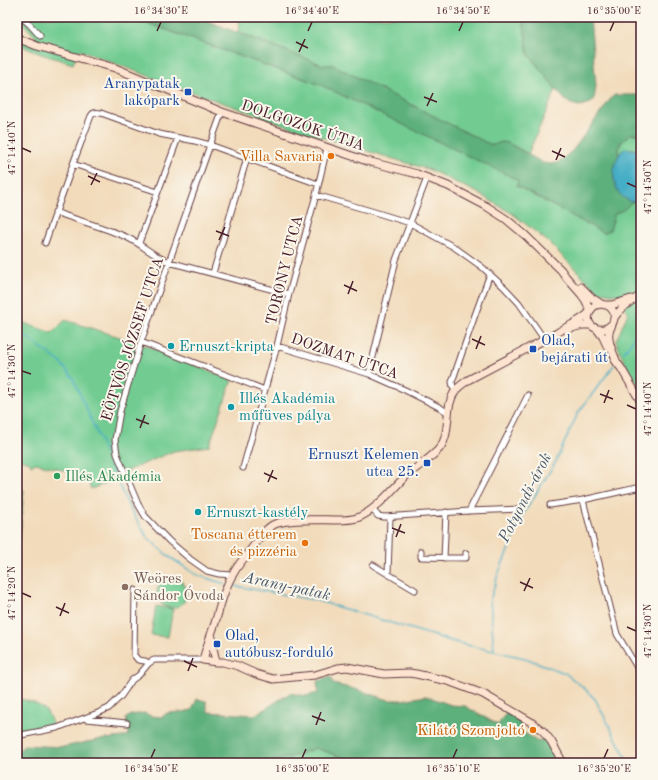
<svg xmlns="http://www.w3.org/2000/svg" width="658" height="780" viewBox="0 0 658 780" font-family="'Old Standard TT',serif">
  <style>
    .green { fill: #72cc92; stroke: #5e765e }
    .forest { fill: #5db07c; stroke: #546854 }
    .water { fill: #45adc5; stroke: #486678 }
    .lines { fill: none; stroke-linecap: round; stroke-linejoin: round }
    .stream { stroke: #45adc5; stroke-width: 1.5 }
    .street-casing { stroke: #633b41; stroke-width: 7 }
    .secondary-casing { stroke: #633b41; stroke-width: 9 }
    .street { stroke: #fff; stroke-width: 5 }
    .secondary { stroke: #fde4d1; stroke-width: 7 }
    .ticks { fill: none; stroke: #4a1f2b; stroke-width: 1.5 }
    .transit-dot { fill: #1a4fb4; stroke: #fbf7ec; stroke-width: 1.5 }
    .food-dot { fill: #e8710a; stroke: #fbf7ec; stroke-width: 1.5 }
    .culture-dot { fill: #0f9aa8; stroke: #fbf7ec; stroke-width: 1.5 }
    .leisure-dot { fill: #2e9e5b; stroke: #fbf7ec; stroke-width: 1.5 }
    .education-dot { fill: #8d6e63; stroke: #fbf7ec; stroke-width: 1.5 }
    .labels { text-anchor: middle; stroke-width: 4; stroke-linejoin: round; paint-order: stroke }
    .transit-label { font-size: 15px; fill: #164399; stroke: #fbf7ec; text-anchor: end }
    .street-label { font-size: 15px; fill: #4a1f2b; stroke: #fbf7ec }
    .food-label { font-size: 15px; fill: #c56008; stroke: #fbf7ec; text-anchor: end }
    .culture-label { font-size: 15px; fill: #0d838f; stroke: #fbf7ec; text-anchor: start }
    .leisure-label { font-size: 15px; fill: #27864d; stroke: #fbf7ec; text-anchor: start }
    .education-label { font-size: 15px; fill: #785e54; stroke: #fbf7ec; text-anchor: start }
    .water-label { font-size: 16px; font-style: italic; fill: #485869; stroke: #fbf7ec }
    .neatline { fill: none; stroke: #4a1f2b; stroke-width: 1.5 }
    .ticks-label { font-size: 10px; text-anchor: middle; fill: #4a1f2b }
  </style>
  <rect width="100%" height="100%" fill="#fbf7ec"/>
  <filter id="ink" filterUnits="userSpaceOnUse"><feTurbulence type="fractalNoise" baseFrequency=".025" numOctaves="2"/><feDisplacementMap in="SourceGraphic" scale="8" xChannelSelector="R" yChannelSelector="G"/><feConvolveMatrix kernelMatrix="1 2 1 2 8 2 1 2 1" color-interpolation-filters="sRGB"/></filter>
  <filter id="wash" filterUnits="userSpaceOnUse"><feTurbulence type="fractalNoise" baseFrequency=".012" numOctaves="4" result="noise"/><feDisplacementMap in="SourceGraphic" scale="16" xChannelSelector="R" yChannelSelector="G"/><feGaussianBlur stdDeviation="0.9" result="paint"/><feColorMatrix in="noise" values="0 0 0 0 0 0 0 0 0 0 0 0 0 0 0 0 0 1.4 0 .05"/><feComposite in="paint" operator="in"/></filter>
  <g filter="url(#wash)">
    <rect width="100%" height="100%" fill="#f2dbbb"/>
    <path class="green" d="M17 17H130L321 85 518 180 517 186 598 230H610L614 216 616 213 623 210 632 202 637 200 641 196V390L622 357 616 341 628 313 619 295 598 292 547 241 513 214 476 192 430 170 305 132 175 86 79 50 73 64 41 54 17 44V32L34 40 36 37Z
      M240 17H524V25L528 54 556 89 528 154 514 146 502 142 493 145 485 142 333 65H323L238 32Z
      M630 134H641V151L639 150 625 148 619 155C618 144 622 141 630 134Z
      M17 312H20L24 323 52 333 65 320 139 343 232 380 209 446 174 451 127 471 104 484 91 489 88 481 74 473 36 463 31 465 30 462 20 459 17 461Z
      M17 489 24 490 20 538H17Z
      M157 593a15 15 0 1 1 30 0a15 15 0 1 1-30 0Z
      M156 606 173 609 168 637 151 635Z
      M17 698C34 703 49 705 52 725L17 730Z
      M316 748 341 757 351 763H264L292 757Z"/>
    <path class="forest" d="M130 17H197L323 65H333L485 142 493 145 502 142 508 143 543 163 551 164 559 162 573 150 612 97 615 95H641V134H630L620 143 618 153 619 155 615 166 614 179 623 197 632 202 623 210 616 213 614 216 610 230 604 233 598 230 517 186 518 180 321 85Z
      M524 17H590L596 86 594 100 591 103 580 106 571 104 564 99 528 54 524 25Z
      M331 677 333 684 355 689 389 700H402L426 696 451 705 465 706 498 725 507 712 524 722 520 730 538 742 545 737 561 763H447L443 762 441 763H351L341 757 316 748 292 757 264 763H17V753L24 745 63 747 97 740 123 737 129 735 126 718 131 715 144 713 151 716 162 717 167 713 182 712 192 710 197 699 206 701 208 712 255 715 290 693 306 696 318 693 317 681Z"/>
    <path class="water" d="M625 148 639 150 641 151V196L637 200 632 202C629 201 626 199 623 197 612 188 611 167 619 155 620 153 623 150 625 148Z"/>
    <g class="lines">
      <path class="stream" d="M17 330 60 362 73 378 128 505 147 537 168 556 197 575 225 584
        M624 352 641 328
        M229 585 315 600 458 643 525 658 565 673 584 688 595 699 629 763
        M494 651 490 600 499 572 524 513 555 463 578 413 614 365"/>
    </g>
  </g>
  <g filter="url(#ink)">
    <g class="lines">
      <defs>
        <path id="street" d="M21 17 30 25 40 36
          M222 112 210 145 141 342 120 411 115 440 117 454 138 504 145 516 169 541 190 559 207 571 219 574 232 575
          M73 164 158 192
          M316 195 371 211 410 223 454 247 482 267 505 288 519 303 544 339
          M55 212C79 221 104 227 126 237 142 244 153 256 169 262L289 294
          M45 243 73 164 91 116C93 112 97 112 101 113L159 134 195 141 210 145 318 184
          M139 243 178 138
          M213 273 247 158
          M141 342 265 390
          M277 346 369 374 405 390 441 408 448 413
          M369 374 396 260 427 178
          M455 391 453 387 452 382 475 315 490 274
          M243 468 277 346 289 294 316 195 327 148
          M583 500 617 634 641 674
          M550 505 583 500 641 487
          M372 509 378 516 384 517 469 511 520 509
          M469 511 528 395
          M390 517 388 574 415 590
          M421 551V557L466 558V553
          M444 558 446 512
          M373 565 388 574
          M135 590 134 655 138 660 145 661 149 663
          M86 719 127 723
          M17 738 21 735 57 728 98 713 109 708 121 696 132 680 139 675 149 663 154 660H203"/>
        <path id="secondary" d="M17 38 37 46 115 68 222 112 367 161 417 174 448 186 486 206 506 219 525 235 561 270 566 277 581 294 586 301 590 311
          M581 287 592 298 601 304
          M605 305H612L631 299
          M614 318C620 308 631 301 641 295
          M611 325C601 335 583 326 590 312 594 301 610 302 614 313 616 321 610 326 609 333 607 343 614 354 617 363
          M568 329 583 325H591
          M597 329 603 337 608 348
          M615 360 621 368 641 402
          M212 637V643L216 662
          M563 763 551 741 543 731 531 722 483 694 448 681 416 674 409 673 384 674 347 667 338 668 315 675 273 679 256 674 238 666 223 662H216L203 660C206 648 211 635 215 623 220 607 224 588 233 574 239 563 248 553 256 543 261 536 267 527 275 524 290 518 319 520 336 520 343 520 350 520 357 518 376 511 391 490 405 477 415 468 427 461 436 452 454 436 442 408 456 390 459 386 464 383 468 380L557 333C567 326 580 322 589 313"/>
      </defs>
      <use href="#street" class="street-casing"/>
      <use href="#secondary" class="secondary-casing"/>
      <use href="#street" class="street"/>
      <use href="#secondary" class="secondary"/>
    </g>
  </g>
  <path class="ticks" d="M157 31 161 22M308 31 312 22M459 31 463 22M610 31 614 22M296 42 308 48M299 52 305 39M424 97 437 102M427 106 433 93M22 148 31 152M552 151 565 157M556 160 561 148M88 176 100 182M627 183 636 187M91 185 97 173M216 231 229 236M219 240 225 227M344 285 357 291M348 294 353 281M472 339 485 345M476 349 481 336M22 371 31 374M600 394 613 399M604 403 609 390M627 405 636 409M136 419 149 424M140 428 145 415M264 473 277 479M268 482 273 470M392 528 405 533M396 537 401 524M520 582 533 588M524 591 530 578M22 593 31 597M56 607 69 613M60 616 65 603M627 627 636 631M184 661 197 667M188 671 193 658M312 716 325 721M316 725 321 712M151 758 155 749M302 758 306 749M453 758 457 749M604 758 608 749"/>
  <g class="transit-dot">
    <rect x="184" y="88" width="8" height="8" rx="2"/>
    <rect x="529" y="345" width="8" height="8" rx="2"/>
    <rect x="423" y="459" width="8" height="8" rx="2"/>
    <rect x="213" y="640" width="8" height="8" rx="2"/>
  </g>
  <g class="food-dot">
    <circle cx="331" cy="156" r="4"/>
    <circle cx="305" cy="543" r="4"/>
    <circle cx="533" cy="730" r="4"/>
  </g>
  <g class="culture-dot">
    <circle cx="171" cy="346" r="4"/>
    <circle cx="231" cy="407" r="4"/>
    <circle cx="198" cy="512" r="4"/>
  </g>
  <circle class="leisure-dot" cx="57" cy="476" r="4"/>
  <circle class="education-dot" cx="125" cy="587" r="4"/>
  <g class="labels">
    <g class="transit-label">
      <text x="180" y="88">Aranypatak<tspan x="180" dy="17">lakópark</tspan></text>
      <text x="541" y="345" text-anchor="start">Olad,<tspan x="541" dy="17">bejárati út</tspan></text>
      <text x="419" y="459">Ernuszt Kelemen<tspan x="419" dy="17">utca 25.</tspan></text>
      <text x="225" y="640" text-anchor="start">Olad,<tspan x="225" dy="17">autóbusz-forduló</tspan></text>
    </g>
    <g class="street-label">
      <text transform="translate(303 125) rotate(19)" y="5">DOLGOZÓK ÚTJA</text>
      <text transform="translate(284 270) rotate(-76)" y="5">TORONY UTCA</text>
      <text transform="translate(132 339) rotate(-72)" y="5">EÖTVÖS JÓZSEF UTCA</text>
      <text transform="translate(345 356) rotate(19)" y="5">DOZMAT UTCA</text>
    </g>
    <g class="food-label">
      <text x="323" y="161">Villa Savaria</text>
      <text x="297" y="539">Toscana étterem<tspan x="297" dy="17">és pizzéria</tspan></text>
      <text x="525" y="735">Kilátó Szomjoltó</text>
    </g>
    <g class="culture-label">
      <text x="179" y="351">Ernuszt-kripta</text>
      <text x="239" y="403">Illés Akadémia<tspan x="239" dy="17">műfüves pálya</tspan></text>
      <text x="206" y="517">Ernuszt-kastély</text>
    </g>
    <g class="leisure-label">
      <text x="65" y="481">Illés Akadémia</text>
    </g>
    <g class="education-label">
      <text x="133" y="583">Weöres<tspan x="133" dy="17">Sándor Óvoda</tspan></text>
    </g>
    <g class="water-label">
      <text transform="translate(524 497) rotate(-63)" y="6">Potyondi-árok</text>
      <text transform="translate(287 585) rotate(12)" y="6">Arany-patak</text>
    </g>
  </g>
  <rect width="658" height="780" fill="none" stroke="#fbf7ec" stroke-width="44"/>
  <rect x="22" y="22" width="614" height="736" class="neatline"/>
  <g class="ticks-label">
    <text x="161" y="14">16°34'30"E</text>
    <text x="312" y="14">16°34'40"E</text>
    <text x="463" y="14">16°34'50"E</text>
    <text x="614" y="14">16°35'00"E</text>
    <text transform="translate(11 148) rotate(-90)" y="4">47°14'40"N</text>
    <text transform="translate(647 187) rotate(-90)" y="4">47°14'50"N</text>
    <text transform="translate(11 371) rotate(-90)" y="4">47°14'30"N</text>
    <text transform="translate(647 409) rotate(-90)" y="4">47°14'40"N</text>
    <text transform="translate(11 593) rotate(-90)" y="4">47°14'20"N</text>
    <text transform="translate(647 631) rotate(-90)" y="4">47°14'30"N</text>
    <text x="151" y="772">16°34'50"E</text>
    <text x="302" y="772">16°35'00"E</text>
    <text x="453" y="772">16°35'10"E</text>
    <text x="604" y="772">16°35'20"E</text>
  </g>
</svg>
